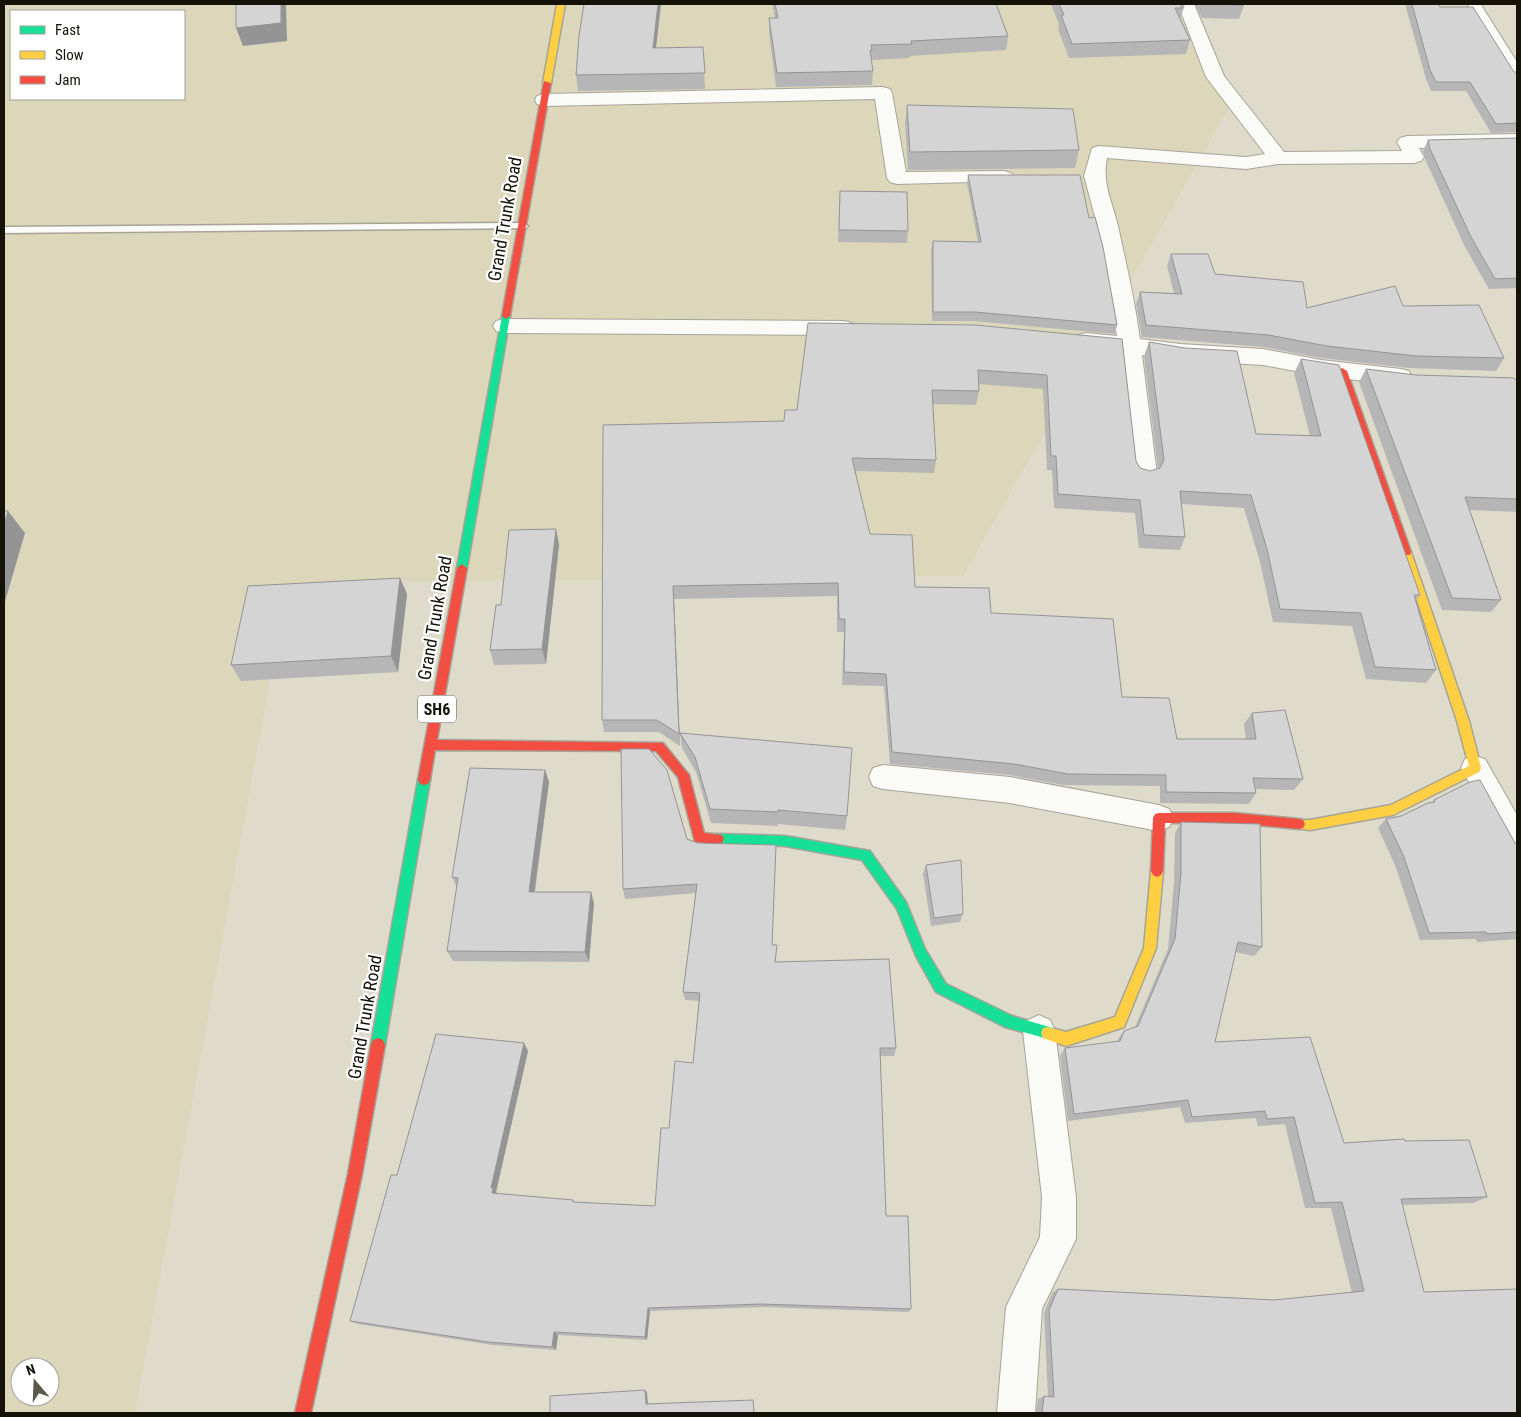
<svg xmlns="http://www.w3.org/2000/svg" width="1521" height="1417" viewBox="0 0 1521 1417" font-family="'Roboto Condensed',sans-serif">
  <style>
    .built { fill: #dcd7bb; fill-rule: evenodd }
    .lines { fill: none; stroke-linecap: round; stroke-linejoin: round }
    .lane-casing { stroke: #a6a497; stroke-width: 3 }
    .street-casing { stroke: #a6a497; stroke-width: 2 }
    .fast-casing { stroke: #a6a497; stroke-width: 3 }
    .slow-casing { stroke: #a6a497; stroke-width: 3 }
    .jam-casing { stroke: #a6a497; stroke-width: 3 }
    .lane { fill: #fafaf7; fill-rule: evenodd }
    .street { fill: #fafaf7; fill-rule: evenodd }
    .fast { fill: #16e098; fill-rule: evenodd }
    .slow { fill: #ffcf43; fill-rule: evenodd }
    .jam { fill: #f24e42; fill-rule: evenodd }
    .wall { fill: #b7b6b6 }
    .shaded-wall { fill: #959494 }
    .building { fill: #d5d4d4; stroke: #959494 }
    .labels { text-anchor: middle; stroke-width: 4.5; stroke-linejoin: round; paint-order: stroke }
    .shield { fill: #fff; stroke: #5b5952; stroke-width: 1 }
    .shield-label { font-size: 16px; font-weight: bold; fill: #151208 }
    .street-label { font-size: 18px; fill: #151208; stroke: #fff }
  </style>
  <rect width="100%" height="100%" fill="#dedbcb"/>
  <path class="built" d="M4 4H1176L1230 106 963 576 288 583 135 1413H4ZM11 11H184V99H11ZM20 1367H50V1397H20Z"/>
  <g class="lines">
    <defs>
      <path id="lane" d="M522 223 528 226 526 228 4 233V227Z"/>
      <path id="street" d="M1178 4H1194L1224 76 1284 152 1402 151 1397 142 1400 138 1407 136 1517 134V146L1419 148 1424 157 1421 161 1414 163 1278 164 1246 169 1107 158C1102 185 1112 200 1118 226 1126 263 1135 301 1140 339L1180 344 1263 349 1321 360 1401 369 1409 371 1412 377 1409 383 1401 385 1321 376 1263 365 1180 360 1142 355 1157 474 1154 480 1145 483 1136 480 1133 474 1119 352 1078 345 1075 340 1078 335 1086 333 1117 336 1097 224 1084 176 1092 148 1099 146 1246 157 1265 154 1206 77Z
        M1475 4 1481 5 1517 62V81L1511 80 1466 9 1469 5Z
        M883 87 890 89 892 93 906 172 1004 171 1011 173 1014 177 1011 181 897 184 890 182 887 178 875 99 544 106 537 104 535 100 537 96 544 94Z
        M504 319 844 321 852 323 855 328 852 333 844 335 504 333 496 331 493 326 496 321Z
        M1475 756 1485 759 1517 815V855L1507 851 1461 768 1465 759Z
        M883 765 1010 777 1159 805 1169 809 1174 818 1169 827 1159 831 1010 803 883 789 873 786 869 777 873 768Z
        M1039 1015 1050 1020 1055 1031 1076 1197V1239L1042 1309 1035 1413H997L1006 1307 1040 1237 1042 1197 1023 1031 1028 1020Z"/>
      <path id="fast" d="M506 313 510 316 467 568 462 572 457 568 502 316Z
        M424 775 428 776 430 780 385 1045 383 1050 378 1052 373 1050 371 1045 418 780 420 776Z
        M718 834 785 836 870 851 906 902 925 949 946 984 1012 1016 1053 1028 1055 1033 1053 1038 1048 1039 1005 1027 936 992 916 956 897 909 862 860 785 846 718 844 714 843 712 839 714 835Z"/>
      <path id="slow" d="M557 4H565L551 83 547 85 543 83Z
        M1406 548 1411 552 1469 721 1481 768 1479 772 1393 815 1310 830 1295 828 1293 824 1295 820H1310L1391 805 1469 766 1457 721 1401 552Z
        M1157 865 1161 867 1163 871 1156 948 1124 1027 1066 1046 1043 1038 1041 1033 1043 1028 1048 1027 1066 1032 1115 1017 1144 948 1151 871 1153 867Z"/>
      <path id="jam" d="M544 81 551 83 510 316 506 319 502 316Z
        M1342 368 1347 371 1411 552 1410 555H1402L1401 552 1337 371Z
        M462 564 467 568 437 740 663 743 689 775 704 833 722 835 724 839 722 843 718 844 695 842 678 777 656 751 435 750 430 780 428 784 424 785 420 784 418 780 457 568Z
        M1159 813H1234L1299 819 1303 820 1305 824 1303 828 1299 829 1234 823H1165L1163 871 1161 875 1157 877 1153 875 1151 871 1153 818 1155 814Z
        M378 1038 383 1040 385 1045 362 1174 311 1413H295L348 1174 371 1045 373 1040Z"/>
    </defs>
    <use href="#lane" class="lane-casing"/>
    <use href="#street" class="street-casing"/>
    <use href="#fast" class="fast-casing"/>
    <use href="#slow" class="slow-casing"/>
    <use href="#jam" class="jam-casing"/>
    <use href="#lane" class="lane"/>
    <use href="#street" class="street"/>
    <use href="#fast" class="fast"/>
    <use href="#slow" class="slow"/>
    <use href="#jam" class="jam"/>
  </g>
  <path class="wall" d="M661 4 656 48 703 47 705 89 578 91 576 75Z
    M772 4H996L1008 36 1006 50 910 56V58L871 60 873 71 872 85 776 87 769 33V18H775Z
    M1051 4H1185L1181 17H1180L1190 40 1186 54 1069 58 1058 29 1059 24Z
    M1195 4H1243L1244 5 1239 19 1202 18Z
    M1405 4H1438L1440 7 1514 72H1517V133V132L1491 133 1466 91H1431L1426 79Z
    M907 105 1079 150 1075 168 908 170 905 123Z
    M1517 138V288L1489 289 1465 247 1425 159 1423 151 1428 140Z
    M968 175 1089 218 1117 325 1115 334 973 321H932L931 250 933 241 978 242 967 184Z
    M840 191 908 231 907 243 838 242Z
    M1171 254 1215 274 1307 308 1403 306 1504 358 1496 371 1409 368 1321 358 1263 347 1142 337 1136 304 1140 292 1174 293 1167 266Z
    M1122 339 1136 461 1140 468 1150 471 1158 469 1144 356 1149 342 1256 434 1310 436 1294 373 1301 359 1420 595 1416 601 1436 670 1426 683 1366 679 1352 626 1273 622 1260 562 1244 508 1181 504 1185 537 1180 550 1139 548 1135 513 1054 508 1052 470H1047L1043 389 978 384 979 391 976 405 933 404 936 460 934 473 855 471 870 534 915 587 991 613 1122 697 1177 739H1246L1244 724 1252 713 1303 779 1294 790 1255 789 1256 793 1249 804 1160 803V786L1063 785 1010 775 890 764 884 686 842 685 844 632H837V596L674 599 680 746 659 732H604L602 720 603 425 784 421 797 410Z
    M1366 369 1416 375 1517 381V512L1470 510 1501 600 1491 612 1442 610 1359 382Z
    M556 529 559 545 546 664 494 665 490 650 501 605Z
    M400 578 407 594 398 672 241 681 231 665Z
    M680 733 847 816 845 830 778 824V826L711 823 696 772 682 748Z
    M545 770 549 782 535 892 594 903 589 962 453 961 447 951 457 888 452 877Z
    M1434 800 1517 844V939L1477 942 1476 939 1420 940 1395 865 1378 828 1386 819 1401 816 1431 803Z
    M1181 822 1262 947 1254 956 1235 952 1215 1042 1344 1143 1405 1141 1487 1197 1473 1203 1402 1205 1424 1292 1517 1413H1035H1036L1038 1399 1044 1396 1048 1397 1044 1313 1052 1293 1058 1289 1274 1300 1352 1293 1331 1208H1305L1285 1124 1258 1126 1256 1118 1185 1123 1180 1107 1068 1121 1060 1056 1065 1048 1117 1042 1118 1039 1124 1031 1135 1027 1168 949 1174 883 1175 833Z
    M687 839 772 945 776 962 896 1048 894 1056H880L886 1216 911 1309 908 1312 761 1307 650 1311 647 1340 558 1335 556 1350 493 1345 358 1324 350 1321 397 1175 524 1043 528 1051 496 1192 498 1194 574 1202 655 1206 669 1128 693 1063 699 1001 685 1000 683 992 696 893 625 899 623 889Z
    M926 865 963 914 960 922 931 926 923 874Z"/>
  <path class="shaded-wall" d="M281 4H286L287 41 243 46 236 28Z
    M658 4H661L654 64 653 48Z
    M8 511 25 533 4 605V525Z
    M556 529 559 545 546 664 542 649Z
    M400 578 407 594 398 672 391 656Z
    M673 586 674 599 680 746 679 734Z
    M545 770 549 782 533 902 529 892Z
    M591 892 594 903 589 962 585 952Z
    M524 1043 528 1051 496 1192 498 1194 492 1193 491 1188Z
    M648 1308 650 1311 647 1340 645 1337Z
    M554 1332 558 1335 556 1350 552 1347Z
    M645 1390 647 1392 648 1405 646 1404Z"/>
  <path class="building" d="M236 4H281V23L236 28Z
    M584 4H658L653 48 703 47 705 73 576 75 579 36Z
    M775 4H996L1008 36 911 41 912 44 871 45 872 50H870L873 71 777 73 769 18H778Z
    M1059 4H1180L1182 8H1175L1190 40 1072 44 1061 15H1064Z
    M1206 4H1243L1244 5Z
    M1412 4H1438L1440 7H1473L1514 72H1517V123L1496 124 1470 82H1436L1430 70Z
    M907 105 1073 109 1079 150 910 152Z
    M1517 138V278L1495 279 1471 237 1430 149 1428 140Z
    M968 175H1080L1089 218 1095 217 1103 247 1117 325 975 312H933V241L981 242Z
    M840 191 907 192 908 231 839 230Z
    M1171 254H1208L1215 274 1303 282 1307 308 1395 286 1403 306 1479 305 1504 358 1416 356 1327 346 1268 335 1146 325 1140 292 1182 294Z
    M808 323 975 325 1122 339 1136 461 1140 468 1150 471 1160 468 1164 460 1149 342 1185 348 1237 351 1256 434 1321 436 1301 359 1339 365 1420 595H1414L1436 670 1375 667 1361 613 1280 609 1267 549 1251 495 1180 491 1185 537 1144 535 1140 500 1058 494 1056 456H1051L1047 375 978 370 979 391 932 390 936 460 852 458 870 534 912 535 915 587 989 588 991 613 1113 619 1122 697 1169 698 1177 739H1256L1252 713 1285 710 1303 779 1253 778 1256 793 1166 792V775L1068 774 1014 764 892 752 886 674 844 672 845 619H839L838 583 673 586 679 734 657 720H602L603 425 784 421 785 410H797Z
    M1366 369 1416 375 1514 378 1517 381V499L1465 497 1501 600 1452 598Z
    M4 511H8L4 525Z
    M556 529 542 649 490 650 496 605H501L509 530Z
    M400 578 391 656 231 665 248 586Z
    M680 733 852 748 847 816 778 810V812L710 809 695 757Z
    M621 749H649L667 770 687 839 698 843 776 845 772 945H777L775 962 889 959 896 1048H880L886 1216H908L911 1309 761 1304 648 1308 645 1337 554 1332 552 1347 488 1342 350 1321 391 1175H397L436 1034 524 1043 491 1188H493L492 1193 573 1200V1202L655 1206 661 1128H669L675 1061 693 1063 700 993 683 992 697 884 623 889Z
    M470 768 545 770 529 892H591L585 952 447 951 458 878 452 877Z
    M1480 780 1515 843 1517 844V932L1487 934 1486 932 1429 933 1404 857 1386 819 1401 816 1428 803 1435 802 1434 800 1470 782Z
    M1181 822 1260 824 1262 947 1238 942 1215 1042 1310 1037 1344 1143 1404 1139 1405 1141 1469 1140 1487 1197 1401 1199 1424 1292 1517 1289V1413H1036H1042L1044 1396 1054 1397 1049 1310 1058 1289 1274 1300 1364 1291 1342 1202 1315 1203 1294 1117 1267 1119 1265 1111 1192 1117 1188 1100 1074 1114 1065 1048 1120 1041 1124 1031 1138 1026 1175 939 1181 873Z
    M961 860 963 914 934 918 926 865Z
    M645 1390 646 1404 753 1400 754 1413H550V1396Z"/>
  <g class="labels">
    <rect class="shield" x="418" y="695.5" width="38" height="27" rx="4"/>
    <g class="shield-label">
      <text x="437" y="715">SH6</text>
    </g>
    <g class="street-label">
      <text transform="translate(505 219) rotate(-80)" y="6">Grand Trunk Road</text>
      <text transform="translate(435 618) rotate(-80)" y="6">Grand Trunk Road</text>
      <text transform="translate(365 1017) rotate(-80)" y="6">Grand Trunk Road</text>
    </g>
  </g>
  <rect width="1521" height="1417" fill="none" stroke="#151208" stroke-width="10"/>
  <rect x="10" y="10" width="175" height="90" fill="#ffffff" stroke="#a1a09c"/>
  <rect x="20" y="26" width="25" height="8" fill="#16e098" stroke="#a1a09c"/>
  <text x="55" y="35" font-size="15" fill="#151208">Fast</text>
  <rect x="20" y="51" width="25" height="8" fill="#ffcf43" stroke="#a1a09c"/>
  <text x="55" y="60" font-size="15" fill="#151208">Slow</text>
  <rect x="20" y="76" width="25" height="8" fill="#f24e42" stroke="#a1a09c"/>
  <text x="55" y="85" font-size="15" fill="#151208">Jam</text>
  <g transform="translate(35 1382) rotate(341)"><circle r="24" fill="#ffffff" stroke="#a1a09c"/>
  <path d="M0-4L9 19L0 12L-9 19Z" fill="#5b584c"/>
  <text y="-8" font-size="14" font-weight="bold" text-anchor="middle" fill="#151208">N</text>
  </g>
</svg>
